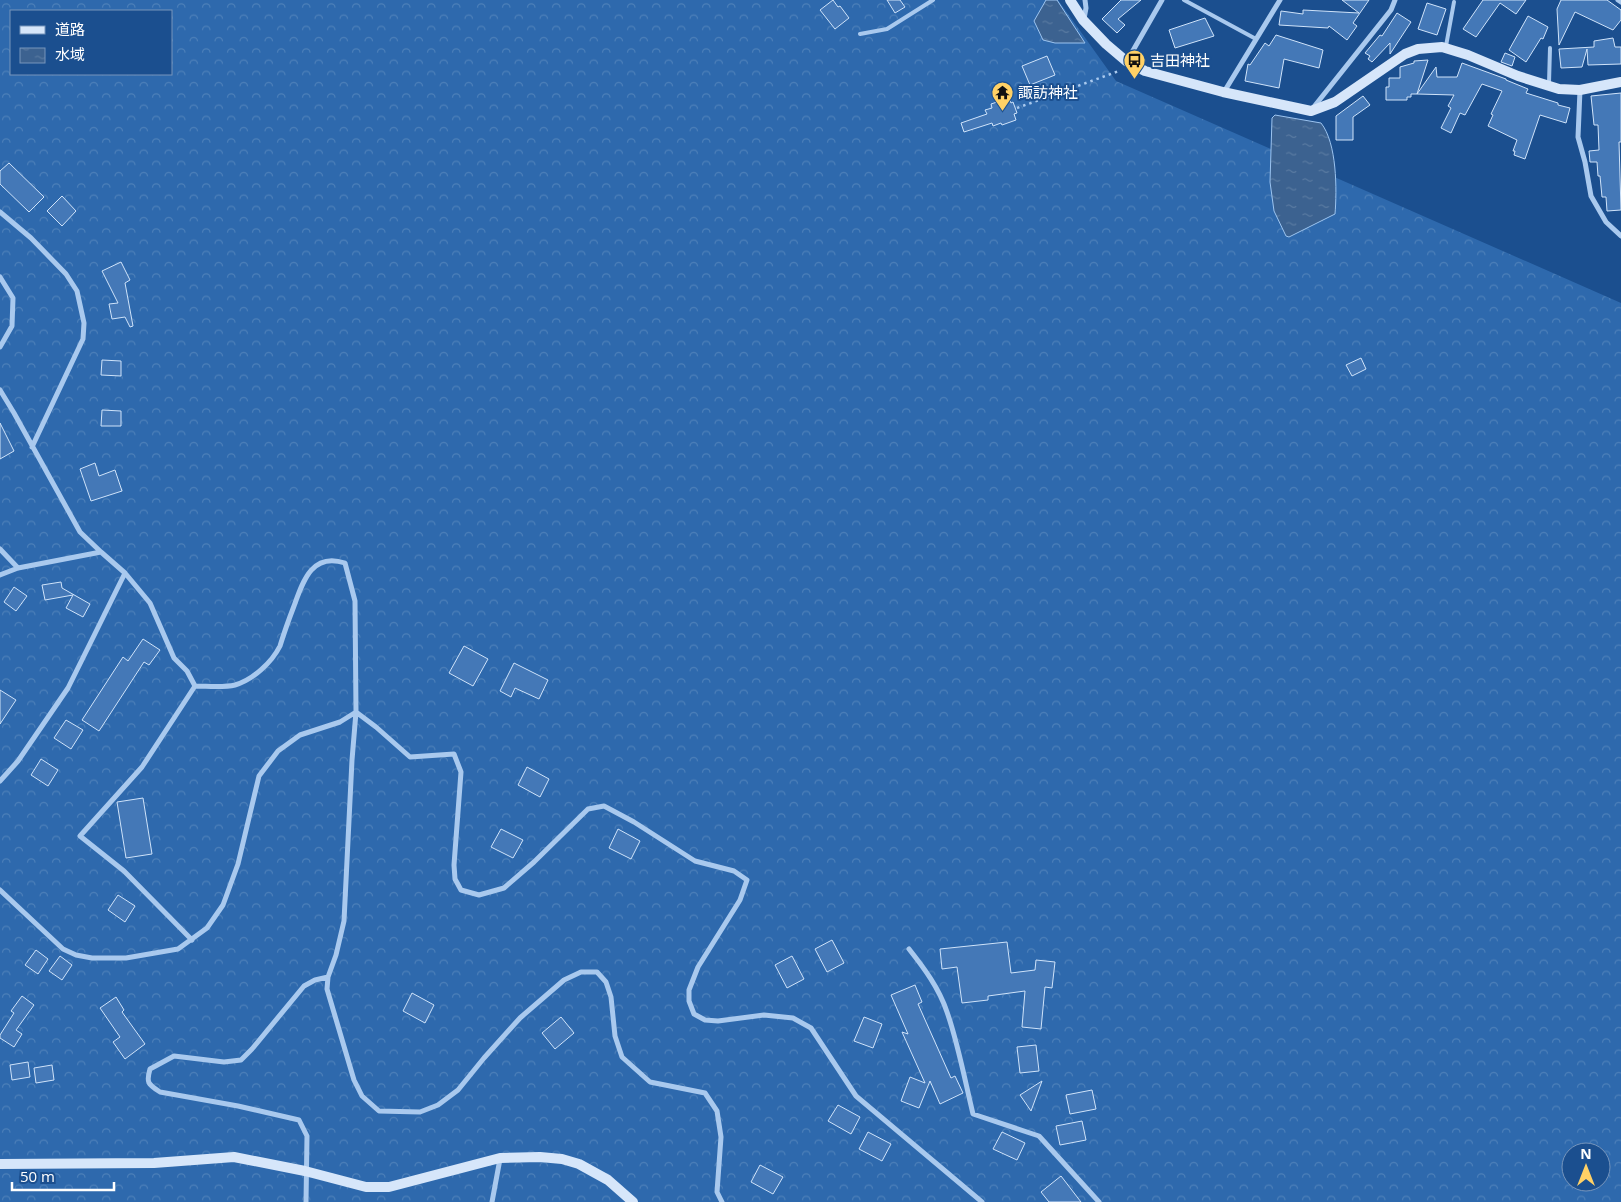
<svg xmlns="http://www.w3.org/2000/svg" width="1621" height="1202" viewBox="0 0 1621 1202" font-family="'Open Sans','Noto Sans JP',sans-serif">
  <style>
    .forest { fill: url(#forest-crowns); fill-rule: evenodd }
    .water { fill: url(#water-ripples); stroke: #9cc4f0 }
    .building { fill: #4478b7; stroke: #cfe3fa }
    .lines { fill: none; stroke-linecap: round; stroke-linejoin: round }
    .path { stroke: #a9c9ee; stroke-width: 2.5; stroke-dasharray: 2.5 4; stroke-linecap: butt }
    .lane { stroke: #a9c9ee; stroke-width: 4 }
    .street { stroke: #a9c9ee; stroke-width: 5 }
    .secondary { stroke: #d6e6fa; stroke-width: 10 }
    .labels { text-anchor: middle; stroke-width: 4; stroke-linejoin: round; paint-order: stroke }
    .poi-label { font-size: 15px; fill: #fff; stroke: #1b4f8f; text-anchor: start }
  </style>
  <defs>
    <pattern id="forest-crowns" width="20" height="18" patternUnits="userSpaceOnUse" patternTransform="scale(1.25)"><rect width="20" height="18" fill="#2e69ad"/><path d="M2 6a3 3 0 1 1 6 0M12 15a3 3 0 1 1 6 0" fill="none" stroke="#4d80b9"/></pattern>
    <pattern id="water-ripples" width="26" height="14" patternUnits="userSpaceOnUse" patternTransform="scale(1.25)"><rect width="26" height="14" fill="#3c6290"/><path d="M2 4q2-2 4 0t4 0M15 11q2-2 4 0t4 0" fill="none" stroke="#597aa1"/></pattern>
  </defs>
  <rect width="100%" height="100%" fill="#1b4f8f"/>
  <path class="forest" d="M0 0H1058L1116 81 1621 303V1202H0ZM11 11H171V74H11ZM1571 1152H1601V1182H1571Z"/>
  <path class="water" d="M1046 0H1057L1085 43H1055L1043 40 1034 21Z
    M1275 115 1321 123C1337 143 1337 190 1335 214L1289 237 1286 236 1274 211 1270 182 1272 118Z"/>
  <path class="building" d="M833 0 838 7 840 6 849 18 835 29 820 10Z
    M887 0H900L905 7 895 13Z
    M1121 0H1141L1118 19 1125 25 1117 33 1102 19Z
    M1342 0H1369L1353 23 1357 26 1347 40 1329 26 1328 28 1279 25 1281 11 1303 14V10L1359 13Z
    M1483 0H1526L1516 14 1500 3 1476 37 1463 29Z
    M1561 0H1607L1621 10V20L1613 30 1575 12 1559 45 1557 9Z
    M1427 3 1446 9 1437 35 1418 29Z
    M1397 13 1411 22 1390 54V43L1372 62 1368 59 1370 56 1365 53 1380 35 1382 36Z
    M1528 16 1548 27 1543 39 1541 38 1526 62 1509 50Z
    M1205 18 1214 36 1175 48 1169 30Z
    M1276 35 1323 50 1319 68 1284 59 1279 88 1245 81 1248 64 1250 65 1265 43 1269 46Z
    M1613 38 1615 47H1621V64L1588 65 1587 49 1582 67 1561 68 1559 49 1594 47V41Z
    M1505 53 1515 57 1512 66 1501 62Z
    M1047 56 1055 75 1030 85 1022 66Z
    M1428 60 1417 94H1411V97H1407V100H1386V87H1389V78H1400V67L1414 63V61Z
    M1462 63 1506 79V80L1528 89 1526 93 1558 103V105L1570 108 1566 123 1540 115 1525 159 1514 155 1515 151H1513L1517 140 1488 126 1493 115 1491 114 1502 91 1482 84 1465 115 1460 113 1451 133 1441 128 1451 108 1448 106 1454 95 1417 94 1436 67 1437 77H1457Z
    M1621 93V142H1619L1621 210 1607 211 1606 197H1602L1600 176H1598L1597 162H1590L1589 151 1599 150 1598 125H1594L1591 96Z
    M1363 96 1370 105 1353 117V140H1336V116Z
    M1009 98 1011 103 1013 102 1017 113 1014 114 1016 120 1002 125 1001 123 993 126 992 123 964 132 961 123 987 114 985 110 992 108 991 104Z
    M9 163 44 197 29 212 0 184V171Z
    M62 196 76 211 62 226 47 211Z
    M121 262 130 280 125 283 133 326 130 327 125 317 112 319 109 304 118 303 102 271Z
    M1361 358 1366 369 1352 376 1346 365Z
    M102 360 121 361V376L101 375Z
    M102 410 121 411V426H101Z
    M0 423 14 451 0 459Z
    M95 463 99 476 115 470 122 491 91 501 80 469Z
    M61 582 62 588 90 604 83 617 66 608 73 595 45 600 42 585Z
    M14 587 27 596 16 611 4 602Z
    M143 639 160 650 149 665 144 662 99 731 82 720 123 657 128 661Z
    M464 646 488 659 473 686 449 673Z
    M514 663 548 680 539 699 515 688 511 697 500 691Z
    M0 690 16 700 0 724Z
    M66 720 83 730 71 749 54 738Z
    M41 759 58 770 48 786 31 775Z
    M527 767 549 779 540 797 518 785Z
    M143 798 152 854 126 858 117 802Z
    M501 829 523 840 513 858 491 847Z
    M618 829 640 841 631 859 609 848Z
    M118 895 135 906 125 922 108 910Z
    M832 940 844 963 827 972 815 949Z
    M1007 942 1011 973 1035 970 1036 960 1055 962 1052 988 1045 987 1041 1029 1022 1027 1025 991 988 996V1000L962 1003 957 967 942 969 940 949Z
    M36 950 48 959 38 974 25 965Z
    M60 956 72 965 62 980 49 971Z
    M792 956 804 979 787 988 775 965Z
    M915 985 922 1002 918 1004 951 1078 955 1076 963 1093 940 1104 930 1081 919 1108 901 1101 910 1077 925 1083 902 1032 908 1034 891 995Z
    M412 993 434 1005 425 1023 403 1011Z
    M22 996 34 1005 16 1030 22 1034 14 1047 0 1038V1035L14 1013 11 1011Z
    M116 997 124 1010 122 1012 145 1044 125 1059 113 1042 120 1037 100 1008Z
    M561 1017 574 1033 555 1049 542 1033Z
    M864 1017 882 1024 873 1048 854 1041Z
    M1036 1045 1039 1071 1020 1073 1017 1047Z
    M28 1062 30 1077 12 1080 10 1065Z
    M52 1065 54 1080 36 1083 34 1068Z
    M1042 1081 1031 1111 1020 1095Z
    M1092 1090 1096 1109 1070 1114 1066 1095Z
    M838 1105 860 1117 851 1134 828 1121Z
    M1082 1121 1086 1140 1060 1145 1056 1126Z
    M868 1132 891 1144 882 1161 859 1149Z
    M1002 1132 1025 1143 1017 1160 993 1149Z
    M760 1165 783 1177 773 1194 751 1182Z
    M1061 1176 1081 1202H1049L1041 1192Z"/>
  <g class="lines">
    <path class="path" d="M1017 108 1119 71"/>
    <path class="lane" d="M1184 0 1256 39
      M860 34 887 29 933 0
      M1446 46 1454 2
      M1549 83 1550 48"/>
    <path class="street" d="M1618 0 1621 2
      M1084 19 1086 8 1085 0
      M1127 61 1162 0
      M1580 90 1578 137 1585 162 1591 196 1606 222 1621 236
      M1224 92 1280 0
      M1313 108 1391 10 1395 0
      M0 212 31 238 66 274 77 291 84 323 83 339 32 447
      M0 277 13 298 12 326 0 347
      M0 390 14 413 80 532 101 552 125 573 150 603 174 658 187 671 195 686
      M0 549 18 568
      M0 575 18 568 101 552
      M195 686C207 686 223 688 235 685 253 680 272 662 280 646 284 633 289 619 294 606 303 581 312 552 345 563L355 601 356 712 352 760 344 921 336 955 328 977 327 989 354 1080 362 1096 379 1111 420 1112 438 1105 458 1090 484 1058 520 1018 564 980 581 972H597L606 982 611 997 615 1036 622 1057 650 1082 705 1093 717 1111 721 1137 717 1192 722 1202
      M356 712 376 727 410 757 454 754 461 772 454 865 455 879 461 890 479 895 504 888 534 862 588 809 604 806 634 822 695 861 734 871 747 880 740 900 698 967 689 990V1001L694 1014 705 1020 718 1021 764 1015 793 1018 811 1028 856 1096 982 1202
      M0 781 18 761 68 688 125 573
      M0 890 63 949 76 955 92 958H126L178 949 207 928 223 905 238 864 259 776 278 751 300 735 340 722 356 712
      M192 940 124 871 80 836 142 767 195 686
      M909 949C924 968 939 988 947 1012 958 1043 965 1081 973 1114L1039 1136 1099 1202
      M306 1202 307 1136 299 1120 238 1106 160 1092C148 1084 146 1083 150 1069L174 1056 224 1062 241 1060 252 1049 304 986 315 980 328 977
      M492 1202 500 1159"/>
    <path class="secondary" d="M1070 0 1083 20 1106 44 1126 61 1145 71 1223 92 1311 111 1335 102 1405 54 1418 49 1442 47 1468 55 1518 76 1559 89 1580 90 1621 82
      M0 1164 154 1163 234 1157 305 1171 366 1187H389L500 1158 540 1157 562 1159 579 1164 608 1180 633 1202"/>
  </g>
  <defs>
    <symbol id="bus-pin" viewBox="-11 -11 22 30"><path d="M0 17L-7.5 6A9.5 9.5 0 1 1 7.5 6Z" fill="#ffd166" stroke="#1b4f8f"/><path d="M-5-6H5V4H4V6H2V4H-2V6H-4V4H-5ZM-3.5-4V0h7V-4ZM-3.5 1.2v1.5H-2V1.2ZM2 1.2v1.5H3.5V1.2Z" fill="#111"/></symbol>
    <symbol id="temple-pin" viewBox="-11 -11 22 30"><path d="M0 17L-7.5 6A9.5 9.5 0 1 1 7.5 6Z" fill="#ffd166" stroke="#1b4f8f"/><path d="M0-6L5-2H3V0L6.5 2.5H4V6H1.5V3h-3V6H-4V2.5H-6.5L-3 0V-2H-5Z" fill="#111"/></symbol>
  </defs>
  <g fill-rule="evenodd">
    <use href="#bus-pin" x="1122" y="48" width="25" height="34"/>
    <use href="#temple-pin" x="990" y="80" width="25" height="34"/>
  </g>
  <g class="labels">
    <g class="poi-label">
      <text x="1150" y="66">吉田神社</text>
      <text x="1018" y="98">諏訪神社</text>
    </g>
  </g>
  <rect x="10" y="10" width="162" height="65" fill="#1b4f8f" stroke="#7695bc"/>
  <rect x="20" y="26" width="25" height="8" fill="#d6e6fa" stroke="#7695bc"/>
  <text x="55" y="35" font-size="15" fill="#ffffff">道路</text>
  <rect x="20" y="48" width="25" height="15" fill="url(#water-ripples)" stroke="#7695bc"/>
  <text x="55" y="60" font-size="15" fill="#ffffff">水域</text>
  <g transform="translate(1586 1167)"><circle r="24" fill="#1b4f8f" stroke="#7695bc"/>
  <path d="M0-4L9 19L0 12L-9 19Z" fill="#ffd166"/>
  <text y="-8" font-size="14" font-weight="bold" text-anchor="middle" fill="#ffffff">N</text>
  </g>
  <path d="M12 1182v8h102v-8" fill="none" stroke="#ffffff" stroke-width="2.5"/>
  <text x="20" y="1182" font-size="15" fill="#ffffff" stroke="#1b4f8f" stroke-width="4" paint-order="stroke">50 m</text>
</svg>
